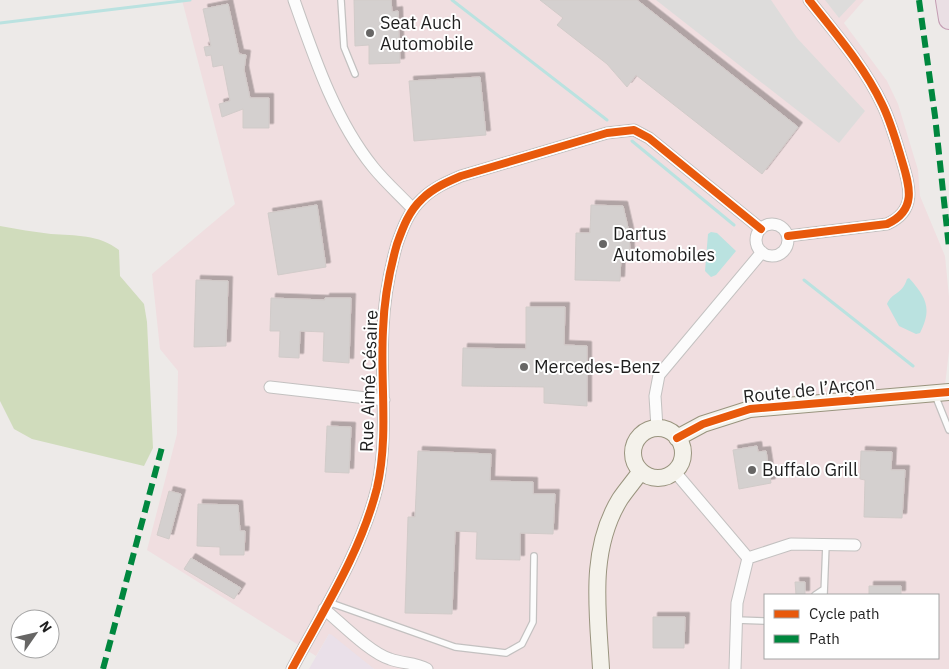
<svg xmlns="http://www.w3.org/2000/svg" width="949" height="669" viewBox="0 0 949 669" font-family="'IBM Plex Sans',sans-serif">
  <style>
    .commercial { fill: #f0dee0; fill-rule: evenodd }
    .industrial { fill: #eae0e9 }
    .forest { fill: #d0dcbc }
    .parking { fill: #dddcdb }
    .water { fill: #bae2e0 }
    .lines { fill: none; stroke-linecap: round; stroke-linejoin: round }
    .stream { stroke: #bae2e0; stroke-width: 3 }
    .building { fill: #d4d0cf; stroke: #d1cbc9; filter: url(#shadow) }
    .lane-casing { stroke: #c3c1c0; stroke-width: 8 }
    .street-casing { stroke: #c3c1c0; stroke-width: 13 }
    .secondary-casing { stroke: #99947e; stroke-width: 18 }
    .highway-casing { stroke: #c49db3; stroke-width: 22 }
    .lane { stroke: #fcfcfc; stroke-width: 5.5 }
    .street { stroke: #fcfcfc; stroke-width: 11 }
    .secondary { stroke: #f4f2eb; stroke-width: 16 }
    .highway { stroke: #eadfe4; stroke-width: 20 }
    .quiet { stroke: #00873e; stroke-width: 6; stroke-dasharray: 12 6; stroke-linecap: butt }
    .cycleway-casing { stroke: #fff; stroke-width: 11 }
    .cycleway { stroke: #e8590c; stroke-width: 8 }
    .poi-dot { fill: #676665; stroke: #fff; stroke-width: 2 }
    .labels { text-anchor: middle; stroke-width: 4; stroke-linejoin: round; paint-order: stroke }
    .poi-label { font-size: 18px; fill: #1f1f1f; stroke: #fff; text-anchor: start }
    .street-label { font-size: 18px; fill: #1f1f1f; stroke: #fff }
  </style>
  <defs>
    <filter id="shadow"><feDropShadow dx="4.5" dy="-4.5" stdDeviation="0" flood-color="#0004"/></filter>
  </defs>
  <rect width="100%" height="100%" fill="#edeae8"/>
  <path class="commercial" d="M182 0H864L844 23 887 81 898 104 918 170 920 196 945 256 949 297V351L945 385 949 390V669H374L329 634 316 656 147 550 177 434 178 371 160 349 152 274 235 204ZM765 595H938V658H765Z"/>
  <path class="industrial" d="M329 634 332 635 374 669H309Z"/>
  <path class="forest" d="M0 226C17 229 34 232 51 234 76 236 98 234 119 250L120 276 144 304 147 322 153 448 144 466 32 439 14 429 0 401Z"/>
  <path class="parking" d="M656 0H771L797 38 865 111 839 143Z
    M825 0H856L839 18Z"/>
  <path class="water" d="M711 232 717 233 736 251 716 275 711 277 705 271 708 234Z
    M909 278C927 298 932 309 920 333L916 334 899 326 887 304C892 292 902 295 907 279Z"/>
  <g class="lines">
    <path class="stream" d="M452 0 607 120
      M0 23 190 0
      M632 141 734 225
      M804 280 913 366"/>
  </g>
  <path class="building" d="M354 0H391L392 12 398 11 400 63 369 64V45L355 46Z
    M540 0H637L798 127 762 174 636 75 627 87 607 64 557 25 563 18Z
    M228 4 239 54 246 55 244 70 250 98H269V128H243V109L222 117 219 104 230 101 223 65 213 67 211 55 206 56 204 47 211 46 203 9Z
    M480 77 486 135 414 141 409 81Z
    M317 205 326 267 278 275 268 213Z
    M591 205 623 206 629 232 630 253H621L620 281 575 280 576 233H590Z
    M196 280 228 281 226 346 194 347Z
    M271 298 325 300V298H351L349 363 323 361 324 332 300 331 299 358 279 357 280 331H270Z
    M526 307H565L564 345 587 346V406L544 403V387L462 386 463 348 526 349Z
    M327 426 351 427 349 473 325 472Z
    M757 446 758 452 766 451 771 483 739 489 733 450Z
    M418 451 491 454 490 481 533 482V494H555L553 534 520 533V560L476 559 477 532 455 531 452 614 405 613 408 517H415Z
    M861 451 892 452 891 470H905L902 518 864 517 865 480 860 479Z
    M169 491 181 494 169 539 157 535Z
    M198 504 238 505 240 531H245L244 555H220V547L197 546Z
    M191 558 241 588 234 599 184 569Z
    M795 582H805V595H796Z
    M869 586H901V595H869Z
    M653 617H685L684 648H653Z"/>
  <g class="lines">
    <defs>
      <path id="lane" d="M341 0 344 47 355 74
        M935 395 949 430
        M815 595 824 589
        M824 595 826 544
        M328 602 455 647 506 653 522 644 533 622 534 556
        M736 620 765 621"/>
      <path id="street" d="M294 0C314 57 335 120 373 167 385 182 400 195 413 209
        M756 240a16 16 0 1 1 32 0a16 16 0 1 1-32 0Z
        M788 236 887 224C920 209 908 182 900 154 895 138 890 120 882 104 864 66 835 33 809 0
        M270 387 384 400
        M657 428 655 396 659 375 762 252
        M675 472 748 558 737 603 735 669
        M748 558 791 544 855 545
        M324 609C341 623 370 653 390 659 403 664 415 662 427 669
        M292 669C323 611 361 552 377 488 389 435 380 383 383 330 384 301 389 272 397 244 403 227 409 211 422 199 433 188 447 182 461 176L607 133 634 130 649 138 761 229"/>
      <path id="secondary" d="M633 453a25 25 0 1 1 50 0a25 25 0 1 1-50 0Z
        M677 438 703 424 750 409 949 392
        M601 669C598 612 588 551 620 499 626 490 634 481 641 471"/>
      <path id="highway" d="M946 0 949 19"/>
    </defs>
    <use href="#lane" class="lane-casing"/>
    <use href="#street" class="street-casing"/>
    <use href="#secondary" class="secondary-casing"/>
    <use href="#highway" class="highway-casing"/>
    <use href="#lane" class="lane"/>
    <use href="#street" class="street"/>
    <use href="#secondary" class="secondary"/>
    <use href="#highway" class="highway"/>
    <path class="quiet" d="M919 0 935 116 949 248
      M103 669 162 447"/>
    <defs>
      <path id="cycleway" d="M788 236 887 224C920 209 908 182 900 154 895 138 890 120 882 104 864 66 835 33 809 0
        M677 438 703 424 750 409 949 392
        M292 669C323 611 361 552 377 488 389 435 380 383 383 330 384 301 389 272 397 244 403 227 409 211 422 199 433 188 447 182 461 176L607 133 634 130 649 138 761 229"/>
    </defs>
    <use href="#cycleway" class="cycleway-casing"/>
    <use href="#cycleway" class="cycleway"/>
  </g>
  <g class="poi-dot">
    <circle cx="370" cy="33" r="5"/>
    <circle cx="603" cy="244" r="5"/>
    <circle cx="524" cy="367" r="5"/>
    <circle cx="752" cy="470" r="5"/>
  </g>
  <g class="labels">
    <g class="poi-label">
      <text x="380" y="29">Seat Auch<tspan x="380" dy="21">Automobile</tspan></text>
      <text x="613" y="240">Dartus<tspan x="613" dy="21">Automobiles</tspan></text>
      <text x="534" y="373">Mercedes-Benz</text>
      <text x="762" y="476">Buffalo Grill</text>
    </g>
    <g class="street-label">
      <text transform="translate(369 381) rotate(-88)" y="6">Rue Aimé Césaire</text>
      <text transform="translate(809 390) rotate(-6)" y="6">Route de l’Arçon</text>
    </g>
  </g>
  <rect x="764" y="594" width="175" height="65" fill="#ffffff" stroke="#a5a5a5"/>
  <rect x="774" y="610" width="25" height="8" fill="#e8590c" stroke="#a5a5a5"/>
  <text x="809" y="619" font-size="15" fill="#1f1f1f">Cycle path</text>
  <rect x="774" y="635" width="25" height="8" fill="#00873e" stroke="#a5a5a5"/>
  <text x="809" y="644" font-size="15" fill="#1f1f1f">Path</text>
  <g transform="translate(35 634) rotate(56)"><circle r="24" fill="#ffffff" stroke="#a5a5a5"/>
  <path d="M0-4L9 19L0 12L-9 19Z" fill="#676665"/>
  <text y="-8" font-size="14" font-weight="bold" text-anchor="middle" fill="#1f1f1f">N</text>
  </g>
</svg>
